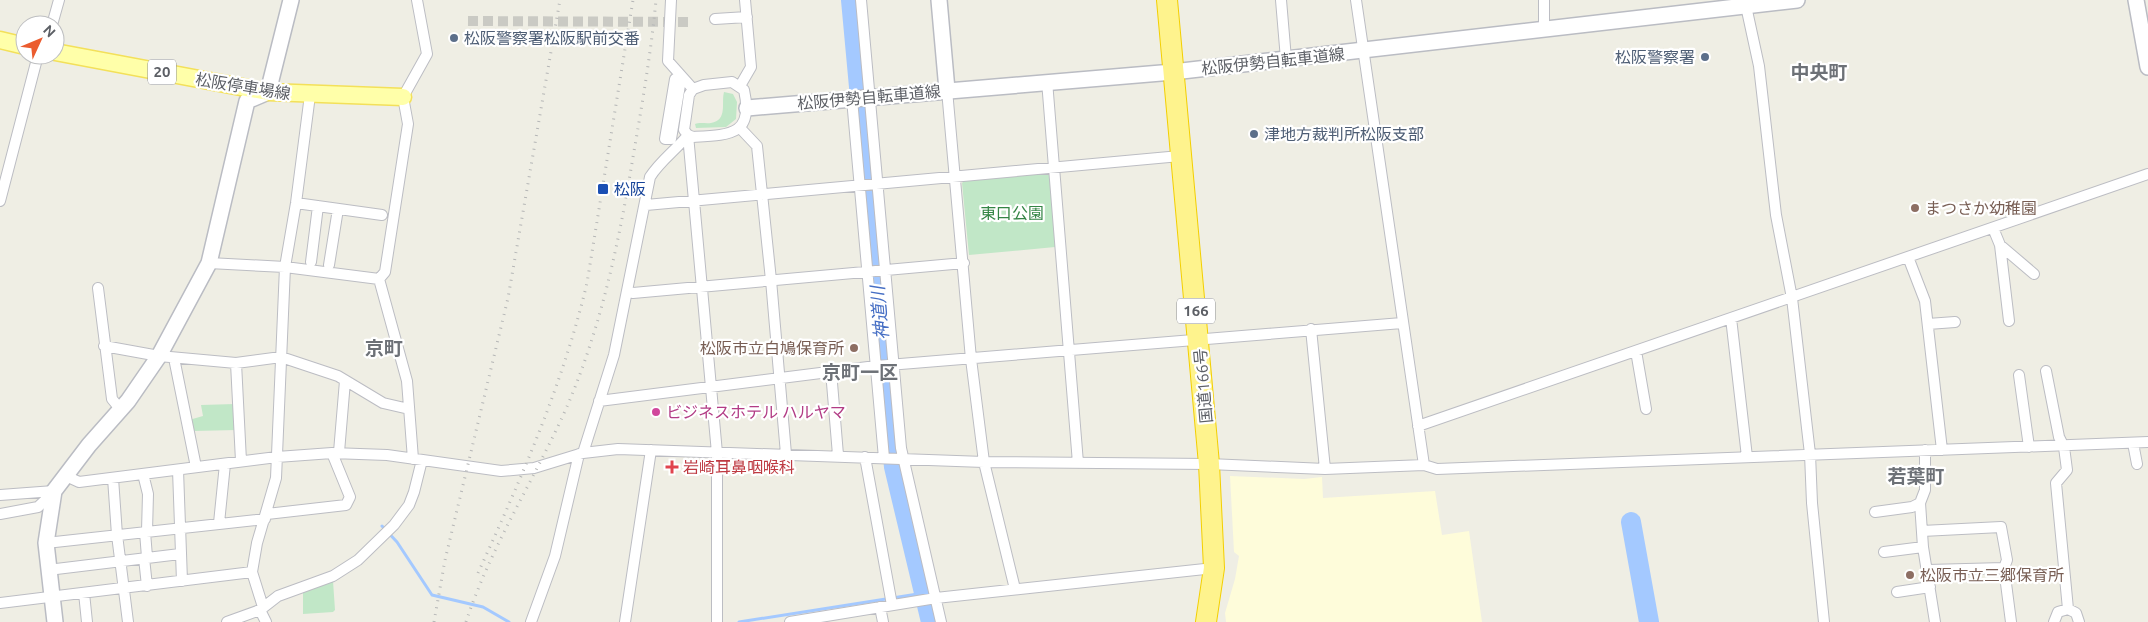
<svg xmlns="http://www.w3.org/2000/svg" width="2148" height="622" viewBox="0 0 2148 622" font-family="Ubuntu,'Noto Sans JP',sans-serif">
  <style>
    .commercial { fill: #fefcda }
    .green { fill: #c1e7c7 }
    .lines { fill: none; stroke-linecap: round; stroke-linejoin: round }
    .stream { stroke: #a4c9ff; stroke-width: 3 }
    .river { stroke: #a4c9ff; stroke-width: 20 }
    .street-tunnel { stroke: #cacac4; stroke-width: 10; stroke-dasharray: 10 5; stroke-linecap: butt }
    .street-casing { stroke: #bcbdc3; stroke-width: 12 }
    .secondary-casing { stroke: #babcc3; stroke-width: 18 }
    .primary-casing { stroke: #f3e05a; stroke-width: 19 }
    .highway-casing { stroke: #f3cf00; stroke-width: 22 }
    .street { stroke: #fff; stroke-width: 10 }
    .secondary { stroke: #fff; stroke-width: 15 }
    .primary { stroke: #ffffa9; stroke-width: 16 }
    .highway { stroke: #fef38d; stroke-width: 20 }
    .rail { stroke: #b5b6b6; stroke-width: 3; stroke-dasharray: 1 6; stroke-linecap: butt }
    .service-dot { fill: #5c6f8a; stroke: #fff; stroke-width: 2 }
    .transit-dot { fill: #1a4fb4; stroke: #fff; stroke-width: 2 }
    .education-dot { fill: #8d6e63; stroke: #fff; stroke-width: 2 }
    .hotel-dot { fill: #d1479c; stroke: #fff; stroke-width: 2 }
    .health-dot { fill: #e0444e; stroke: #fff; stroke-width: 2 }
    .labels { text-anchor: middle; stroke-width: 4.5; stroke-linejoin: round; paint-order: stroke }
    .shield { fill: #fff; stroke: #8d8f93; stroke-width: 1 }
    .shield-label { font-size: 15px; font-weight: bold; fill: #5c5f65 }
    .service-label { font-size: 16px; fill: #4e5e75; stroke: #fff; text-anchor: start }
    .street-label { font-size: 16px; fill: #5c5f65; stroke: #fff }
    .transit-label { font-size: 16px; fill: #164399; stroke: #fff; text-anchor: start }
    .education-label { font-size: 16px; fill: #785e54; stroke: #fff; text-anchor: start }
    .park-label { font-size: 16px; fill: #348545; stroke: #fff }
    .hotel-label { font-size: 16px; fill: #b23c85; stroke: #fff; text-anchor: start }
    .health-label { font-size: 16px; fill: #be3a42; stroke: #fff; text-anchor: start }
    .water-label { font-size: 18px; font-style: italic; fill: #456ec4; stroke: #fff }
    .quarter-label { font-size: 19px; font-weight: bold; fill: #6d7177; stroke: #fff }
  </style>
  <rect width="100%" height="100%" fill="#efeee4"/>
  <path class="commercial" d="M1230 476 1304 479 1322 477 1323 498 1435 491 1442 535 1469 531 1482 622H1226L1225 613 1235 579 1239 556 1234 552Z"/>
  <path class="green" d="M724 92 733 94 737 102 736 119 726 127 696 128 695 124C700 122 706 124 711 123 728 120 721 103 724 92Z
    M1045 172 1051 177 1055 247 969 255 962 183 967 178Z
    M235 404 237 430 193 431 189 420 203 416 201 405Z
    M333 581 335 610 333 612 303 614V592Z"/>
  <g class="lines">
    <path class="stream" d="M382 526 397 542 432 595 483 607 509 622
      M739 622 924 593"/>
    <path class="river" d="M851 0 894 467 931 622
      M1631 522 1649 622"/>
    <path class="street-tunnel" d="M468 21 688 22"/>
    <defs>
      <path id="street" d="M671 0 668 61 693 89
        M861 0 901 448 941 622
        M1281 0 1286 59
        M1356 0 1424 465
        M1544 0V28
        M1746 6 1759 66 1776 215 1792 298 1810 454 1812 503 1824 622
        M715 19 747 17
        M52 25 59 0
        M675 79 680 85 671 139H665Z
        M1047 81 1078 463
        M740 86 751 67 745 0
        M947 90 971 359 984 462 1015 589
        M852 99 884 458
        M740 128 757 146 771 280 786 454
        M688 135 693 137C731 135 754 135 744 90L732 82 704 85 693 89 689 95 684 130 688 135 717 453V622
        M0 201 38 55
        M296 203 382 215
        M646 205 1180 156
        M1993 228 2000 245 2009 321
        M2000 245 2034 274
        M1908 257 1925 301 1942 450
        M311 262 318 206
        M209 263 285 267 379 279
        M329 265 338 209
        M98 288 112 399 121 410
        M627 291 633 293 964 263
        M1731 318 1747 457
        M1928 324 1955 322
        M1311 329 1325 469
        M104 346 159 356 236 363 281 357 338 376 383 403 409 409
        M1636 351 1646 409
        M174 358 196 467
        M236 363 241 461
        M831 371 838 455
        M2046 371 2059 437 2064 447 2067 470 2056 483 2068 609
        M2019 375 2029 447
        M599 401 876 366 1402 323
        M1418 426 2148 174
        M2133 443 2137 464
        M1925 450V490L1920 503 1923 547 1935 622
        M339 452 345 381
        M583 453 614 355 650 177C660 161 676 150 688 135
        M865 457 892 605
        M413 459 407 381 379 279 385 272 408 124 403 97 427 54 417 0
        M178 470 182 581
        M143 474 148 494 147 531
        M66 476 79 482 277 457 332 453 387 455 501 471 534 468 583 453 618 449 984 462 1209 464 1325 469 1424 465 1437 469 2148 442
        M113 478 117 535 128 622
        M0 495 54 491
        M1875 512 1912 507 1920 503
        M0 514 38 507 54 492
        M267 514 346 505 350 497 332 453
        M219 523 225 464
        M1922 531 2001 527 2007 560 2004 568 1928 570
        M145 532 147 557
        M46 543 265 519
        M1884 552 1923 547
        M144 558 147 586
        M2004 568 2011 622
        M48 570 180 554
        M1897 592 1930 587
        M84 593 87 622
        M0 603 252 572
        M263 607 252 572 257 543 276 478 285 267 296 203 310 95
        M880 607 883 622
        M260 610 266 622
        M227 622 260 610 278 596 333 576 358 560 394 525 409 505 414 492 422 460
        M531 622 555 556 579 454
        M625 622 651 450
        M790 622 936 598 1214 568
        M2054 622 2058 612 2068 609 2076 613 2079 622"/>
      <path id="secondary" d="M939 0 947 90
        M2136 0 2148 67
        M747 108 1173 72 1797 0
        M55 622 46 543 54 491 89 445 128 401 159 356 209 263 247 101 268 92 291 0"/>
      <path id="primary" d="M0 40 25 46
        M55 52 268 92 403 97"/>
      <path id="highway" d="M1167 0 1209 464 1214 568 1206 622"/>
    </defs>
    <use href="#street" class="street-casing"/>
    <use href="#secondary" class="secondary-casing"/>
    <use href="#primary" class="primary-casing"/>
    <use href="#highway" class="highway-casing"/>
    <use href="#street" class="street"/>
    <use href="#secondary" class="secondary"/>
    <use href="#primary" class="primary"/>
    <use href="#highway" class="highway"/>
    <path class="rail" d="M478 573C521 479 563 384 587 283L633 0
      M434 622 445 560 508 298 560 0
      M466 622C491 545 537 476 569 402 602 323 619 242 633 157 642 105 651 53 656 0"/>
  </g>
  <g class="service-dot">
    <circle cx="454" cy="38" r="5"/>
    <circle cx="1705" cy="57" r="5"/>
    <circle cx="1254" cy="134" r="5"/>
  </g>
  <rect class="transit-dot" x="597" y="183" width="12" height="12" rx="2.5"/>
  <g class="education-dot">
    <circle cx="1915" cy="208" r="5"/>
    <circle cx="854" cy="348" r="5"/>
    <circle cx="1910" cy="575" r="5"/>
  </g>
  <circle class="hotel-dot" cx="656" cy="412" r="5"/>
  <path class="health-dot" d="M669.5 459.5h5v5h5v5h-5v5h-5v-5h-5v-5h5z"/>
  <g class="labels">
    <g class="shield">
      <rect x="148" y="59.5" width="28" height="25" rx="4"/>
      <rect x="1177" y="298.5" width="38" height="25" rx="4"/>
    </g>
    <g class="shield-label">
      <text x="162" y="77">20</text>
      <text x="1196" y="316">166</text>
    </g>
    <g class="service-label">
      <text x="464" y="44">松阪警察署松阪駅前交番</text>
      <text x="1695" y="63" text-anchor="end">松阪警察署</text>
      <text x="1264" y="140">津地方裁判所松阪支部</text>
    </g>
    <g class="street-label">
      <text transform="translate(1273 61) rotate(-6)" y="6">松阪伊勢自転車道線</text>
      <text transform="translate(243 86) rotate(9)" y="6">松阪停車場線</text>
      <text transform="translate(869 97) rotate(-5)" y="6">松阪伊勢自転車道線</text>
      <text transform="translate(1203 386) rotate(-95)" y="6">国道166号</text>
    </g>
    <g class="transit-label">
      <text x="614" y="195">松阪</text>
    </g>
    <g class="education-label">
      <text x="1925" y="214">まつさか幼稚園</text>
      <text x="844" y="354" text-anchor="end">松阪市立白鳩保育所</text>
      <text x="1920" y="581">松阪市立三郷保育所</text>
    </g>
    <g class="park-label">
      <text x="1012" y="219">東口公園</text>
    </g>
    <g class="hotel-label">
      <text x="666" y="418">ビジネスホテル ハルヤマ</text>
    </g>
    <g class="health-label">
      <text x="683" y="473">岩崎耳鼻咽喉科</text>
    </g>
    <g class="water-label">
      <text transform="translate(880 313) rotate(-95)" y="6">神道川</text>
    </g>
    <g class="quarter-label">
      <text x="1819" y="79">中央町</text>
      <text x="384" y="355">京町</text>
      <text x="860" y="379">京町一区</text>
      <text x="1916" y="483">若葉町</text>
    </g>
  </g>
  <g transform="translate(40 40) rotate(46)"><circle r="24" fill="#ffffff" stroke="#bebfc1"/>
  <path d="M0-4L9 19L0 12L-9 19Z" fill="#eb5c2f"/>
  <text y="-8" font-size="14" font-weight="bold" text-anchor="middle" fill="#5c5f65">N</text>
  </g>
</svg>
